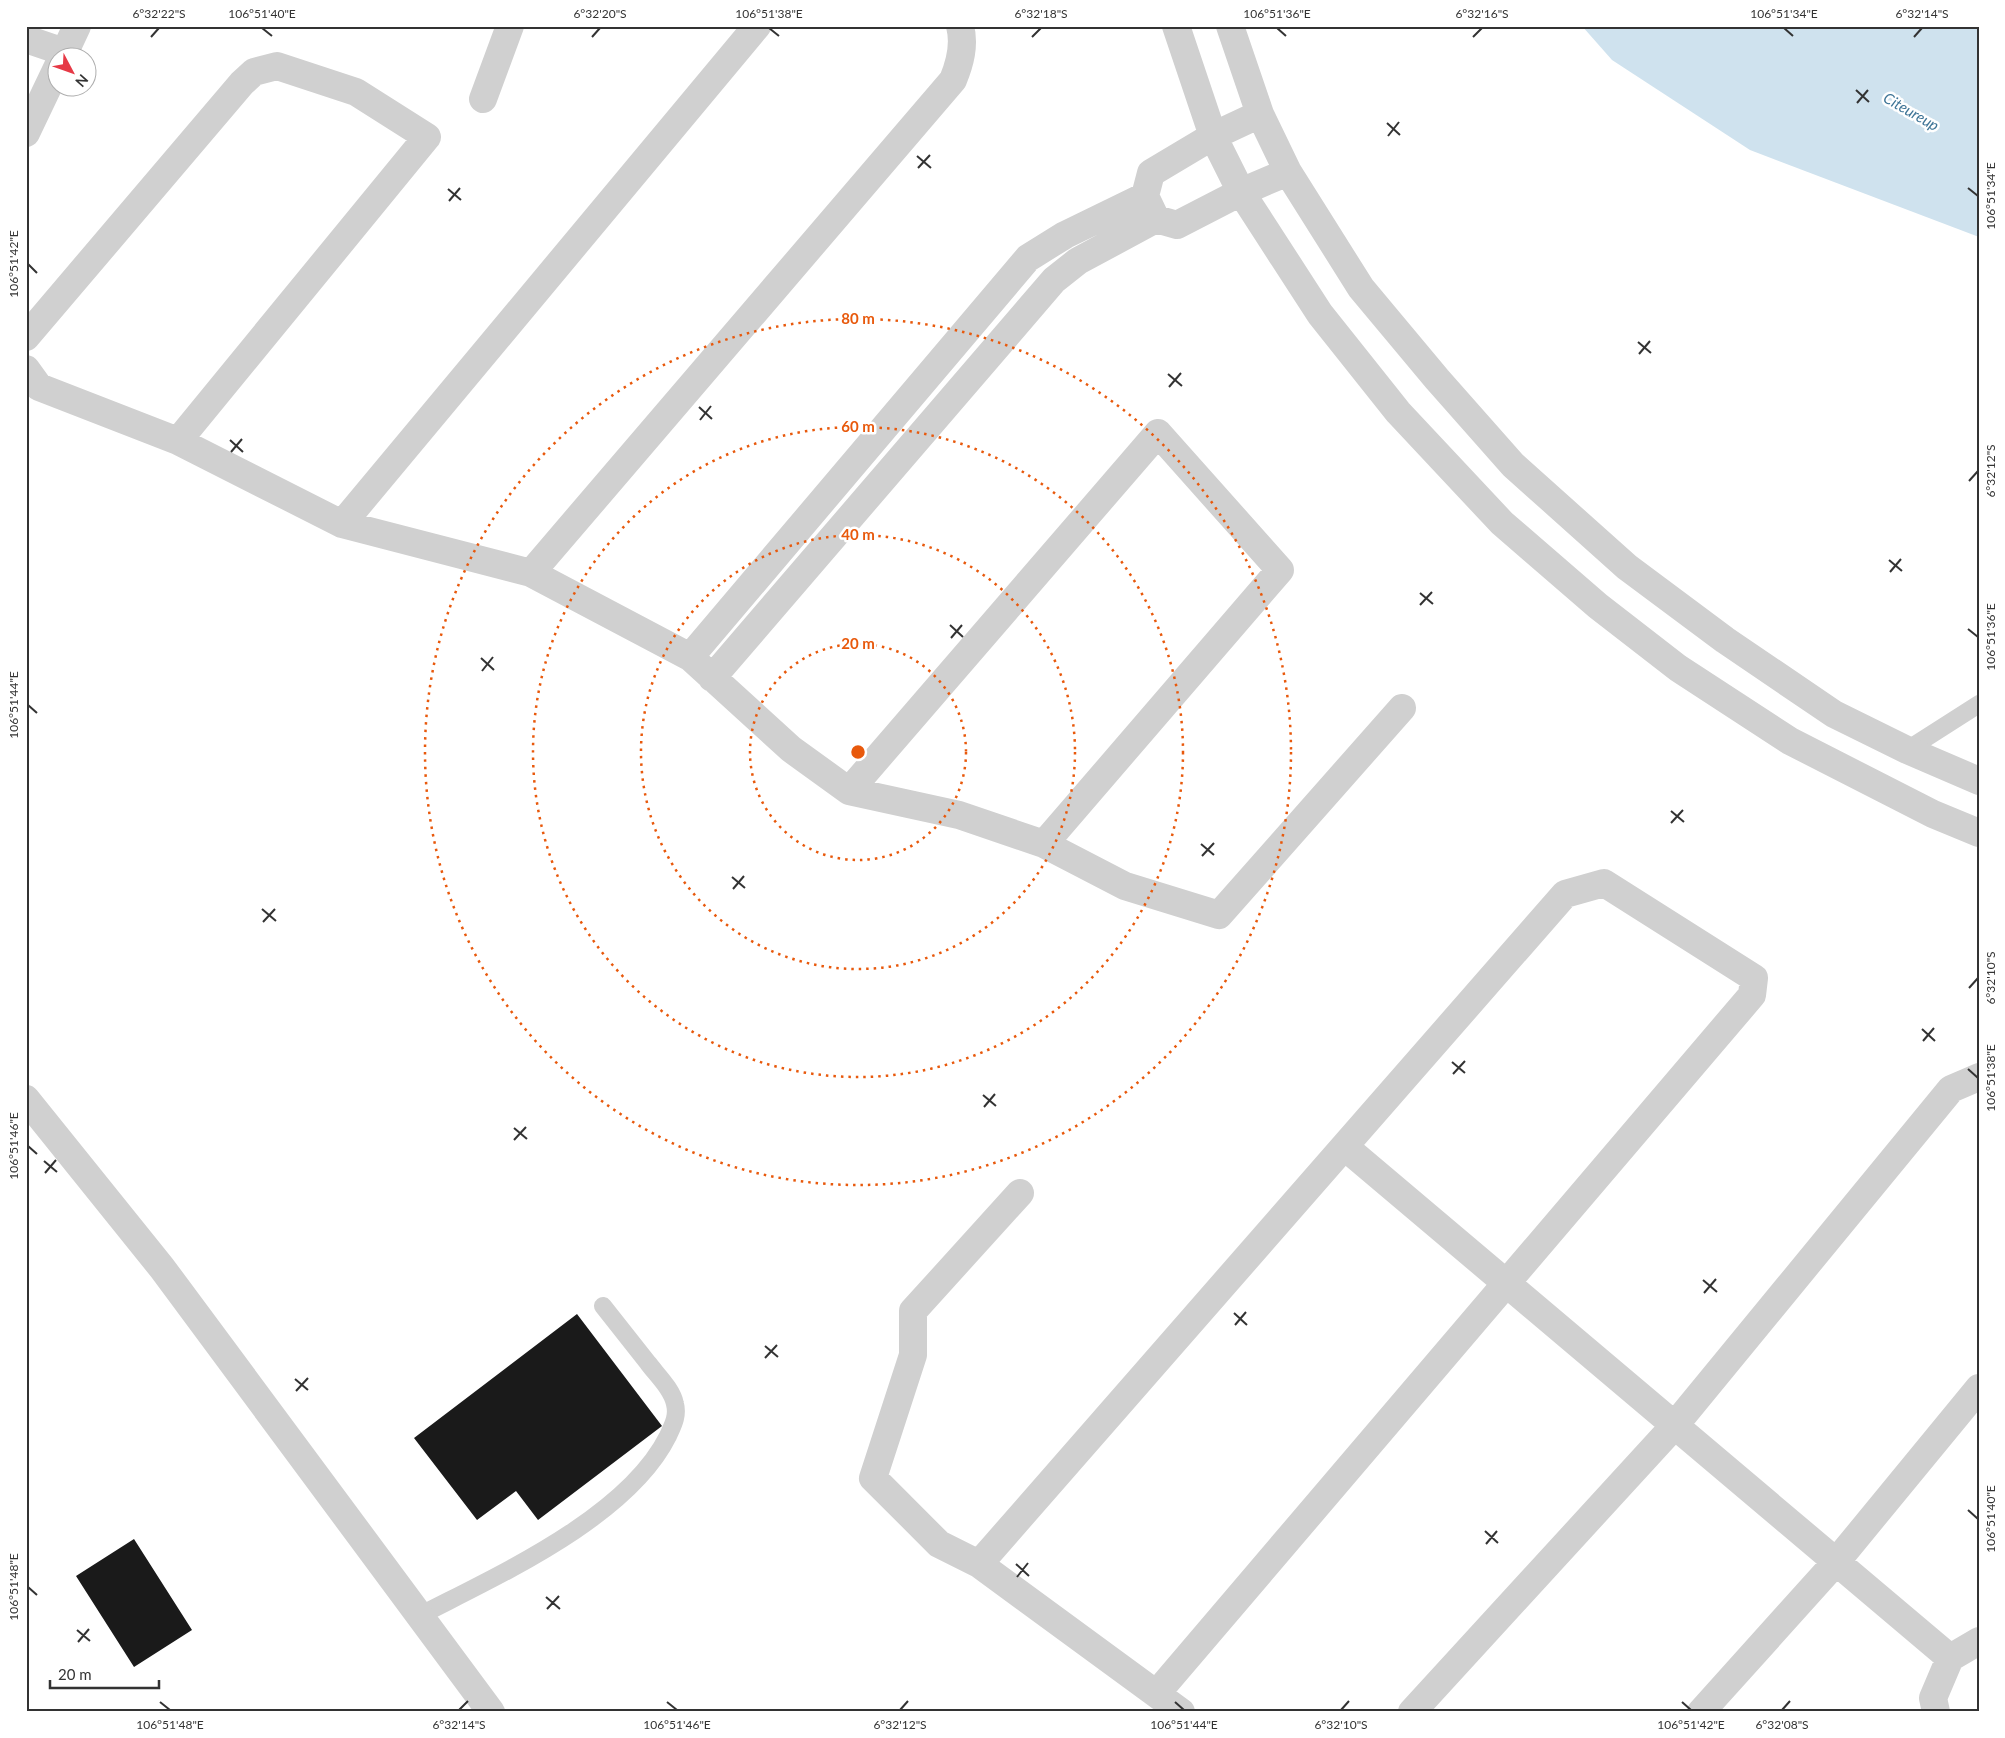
<svg xmlns="http://www.w3.org/2000/svg" width="2005" height="1738" viewBox="0 0 2005 1738" font-family="Lato,sans-serif">
  <style>
    .water { fill: #cfe2ee }
    .building { fill: #1a1a1a }
    .lines { fill: none; stroke-linecap: round; stroke-linejoin: round }
    .lane { stroke: #d0d0d0; stroke-width: 18 }
    .street { stroke: #d0d0d0; stroke-width: 28 }
    .ticks { fill: none; stroke: #333; stroke-width: 2 }
    .ring { fill: none; stroke: #e8590c; stroke-width: 2.5; stroke-dasharray: 2.5 5 }
    .labels { text-anchor: middle; stroke-width: 5; stroke-linejoin: round; paint-order: stroke }
    .water-label { font-size: 15px; font-style: italic; fill: #3f7597; stroke: #fff }
    .centre { fill: #e8590c; stroke: #fff; stroke-width: 2.5 }
    .ring-label { font-size: 15px; text-anchor: middle; font-weight: bold; fill: #e8590c; stroke: #fff; stroke-width: 5; stroke-linejoin: round; paint-order: stroke }
    .neatline { fill: none; stroke: #333; stroke-width: 2 }
    .ticks-label { font-size: 12px; text-anchor: middle; fill: #333 }
  </style>
  <rect width="100%" height="100%" fill="#fff"/>
  <path class="water" d="M1582 26H1971L1979 29V237L1750 150 1612 60Z"/>
  <path class="building" d="M577 1314 662 1426 538 1520 516 1491 477 1520 414 1438Z
    M134 1539 192 1630 134 1667 76 1576Z"/>
  <g class="lines">
    <path class="lane" d="M1907 750 1979 704
      M419 1616C498 1575 627 1518 668 1436 673 1425 678 1416 675 1404 672 1389 657 1375 648 1363 633 1344 618 1325 603 1306"/>
    <path class="street" d="M1176 26 1213 136 1241 192 1320 314 1398 412 1502 523 1598 606 1678 668 1790 741 1933 814 1979 833
      M1230 26 1260 114 1288 172 1361 288 1437 379 1513 465 1627 567 1725 640 1834 714 1907 750 1979 781
      M26 39 64 52
      M62 58 77 26
      M483 99 510 26
      M1260 114 1213 136 1151 173 1145 196 1156 219 1177 225 1241 192 1288 172
      M26 133 58 66
      M26 337 242 83 254 72 277 66 356 92 427 137 178 441
      M26 369 39 387 178 441 342 524 531 573 690 657 791 749 849 791 959 815 1044 844
      M342 524 757 26
      M531 573 953 80C960 63 965 45 960 26
      M690 657 1028 258 1065 235 1145 196
      M712 678 1054 280 1078 261 1156 219
      M849 791 1158 433 1280 570 1044 844 1125 886 1219 915 1402 708
      M26 1099 162 1268 491 1712
      M1345 1147 1950 1658
      M979 1564 939 1544 873 1478 913 1355V1311L1020 1193
      M1157 1693 1752 995 1754 978 1604 883 1565 894 979 1564 1181 1712
      M1412 1712 1675 1425 1951 1089 1979 1077
      M1701 1712 1836 1562 1979 1388
      M1936 1712 1933 1698 1950 1658 1979 1641"/>
  </g>
  <path class="ticks" d="M262 28 272 36M769 28 779 36M1277 28 1286 36M1784 28 1793 36M151 37 159 28M592 37 600 28M1032 37 1041 28M1473 37 1482 28M1914 37 1922 28M1856 90 1869 102M1857 103 1868 90M1387 123 1400 135M1388 136 1399 122M917 156 931 168M918 168 930 155M1968 188 1978 196M448 189 461 200M449 201 460 188M28 264 37 273M1638 342 1651 353M1639 354 1650 341M1168 374 1182 386M1169 387 1181 373M699 407 712 419M700 420 711 406M230 440 243 452M231 452 242 439M1969 481 1978 471M1889 560 1902 571M1890 572 1901 559M1420 593 1433 604M1420 605 1432 592M950 625 963 637M1968 629 1978 637M951 638 962 625M481 658 494 670M482 671 493 657M28 705 37 713M1671 811 1684 822M1671 823 1683 810M1201 844 1214 855M1202 856 1214 843M732 877 745 888M733 889 744 876M262 909 276 921M263 922 275 909M1969 988 1978 978M1922 1029 1935 1041M1923 1041 1934 1028M1452 1062 1465 1073M1968 1069 1978 1078M1453 1074 1465 1061M983 1095 996 1106M984 1107 995 1094M514 1128 527 1139M514 1140 526 1127M28 1146 37 1154M44 1161 57 1172M45 1173 56 1160M1703 1280 1717 1292M1704 1293 1716 1279M1234 1313 1247 1325M1235 1325 1246 1312M765 1346 778 1357M765 1358 777 1345M295 1379 308 1390M296 1391 308 1378M1968 1510 1978 1519M1485 1531 1498 1543M1486 1544 1497 1531M1016 1564 1029 1576M1017 1577 1028 1563M28 1587 37 1595M546 1597 560 1609M547 1609 559 1596M77 1630 90 1641M78 1642 89 1629M160 1702 170 1710M667 1702 677 1710M1175 1702 1184 1710M1682 1702 1691 1710M459 1710 468 1701M900 1710 908 1701M1341 1710 1349 1701M1782 1710 1790 1701"/>
  <g class="ring">
    <circle cx="858" cy="752" r="108"/>
    <circle cx="858" cy="752" r="217"/>
    <circle cx="858" cy="752" r="325"/>
    <circle cx="858" cy="752" r="433"/>
  </g>
  <g class="labels">
    <g class="water-label">
      <text transform="translate(1911 112) rotate(30)" y="5">Citeureup</text>
    </g>
  </g>
  <circle cx="858" cy="752" r="8" class="centre"/>
  <g class="ring-label">
    <text x="858" y="324">80 m</text>
    <text x="858" y="432">60 m</text>
    <text x="858" y="540">40 m</text>
    <text x="858" y="649">20 m</text>
  </g>
  <rect width="2005" height="1738" fill="none" stroke="#ffffff" stroke-width="55"/>
  <g transform="translate(72 72) rotate(131)"><circle r="24" fill="#ffffff" stroke="#adadad"/>
  <path d="M0-4L9 19L0 12L-9 19Z" fill="#e63946"/>
  <text y="-8" font-size="14" font-weight="bold" text-anchor="middle" fill="#333333">N</text>
  </g>
  <path d="M50 1680v8h109v-8" fill="none" stroke="#333333" stroke-width="2.5"/>
  <text x="58" y="1680" font-size="15" fill="#333333" stroke="#ffffff" stroke-width="4" paint-order="stroke">20 m</text>
  <rect x="28" y="28" width="1950" height="1682" class="neatline"/>
  <g class="ticks-label">
    <text x="159" y="18">6°32'22"S</text>
    <text x="262" y="18">106°51'40"E</text>
    <text x="600" y="18">6°32'20"S</text>
    <text x="769" y="18">106°51'38"E</text>
    <text x="1041" y="18">6°32'18"S</text>
    <text x="1277" y="18">106°51'36"E</text>
    <text x="1482" y="18">6°32'16"S</text>
    <text x="1784" y="18">106°51'34"E</text>
    <text x="1922" y="18">6°32'14"S</text>
    <text transform="translate(1991 196) rotate(-90)" y="4">106°51'34"E</text>
    <text transform="translate(14 264) rotate(-90)" y="4">106°51'42"E</text>
    <text transform="translate(1991 471) rotate(-90)" y="4">6°32'12"S</text>
    <text transform="translate(1991 637) rotate(-90)" y="4">106°51'36"E</text>
    <text transform="translate(14 705) rotate(-90)" y="4">106°51'44"E</text>
    <text transform="translate(1991 978) rotate(-90)" y="4">6°32'10"S</text>
    <text transform="translate(1991 1078) rotate(-90)" y="4">106°51'38"E</text>
    <text transform="translate(14 1146) rotate(-90)" y="4">106°51'46"E</text>
    <text transform="translate(1991 1519) rotate(-90)" y="4">106°51'40"E</text>
    <text transform="translate(14 1587) rotate(-90)" y="4">106°51'48"E</text>
    <text x="170" y="1729">106°51'48"E</text>
    <text x="459" y="1729">6°32'14"S</text>
    <text x="677" y="1729">106°51'46"E</text>
    <text x="900" y="1729">6°32'12"S</text>
    <text x="1184" y="1729">106°51'44"E</text>
    <text x="1341" y="1729">6°32'10"S</text>
    <text x="1691" y="1729">106°51'42"E</text>
    <text x="1782" y="1729">6°32'08"S</text>
  </g>
</svg>
